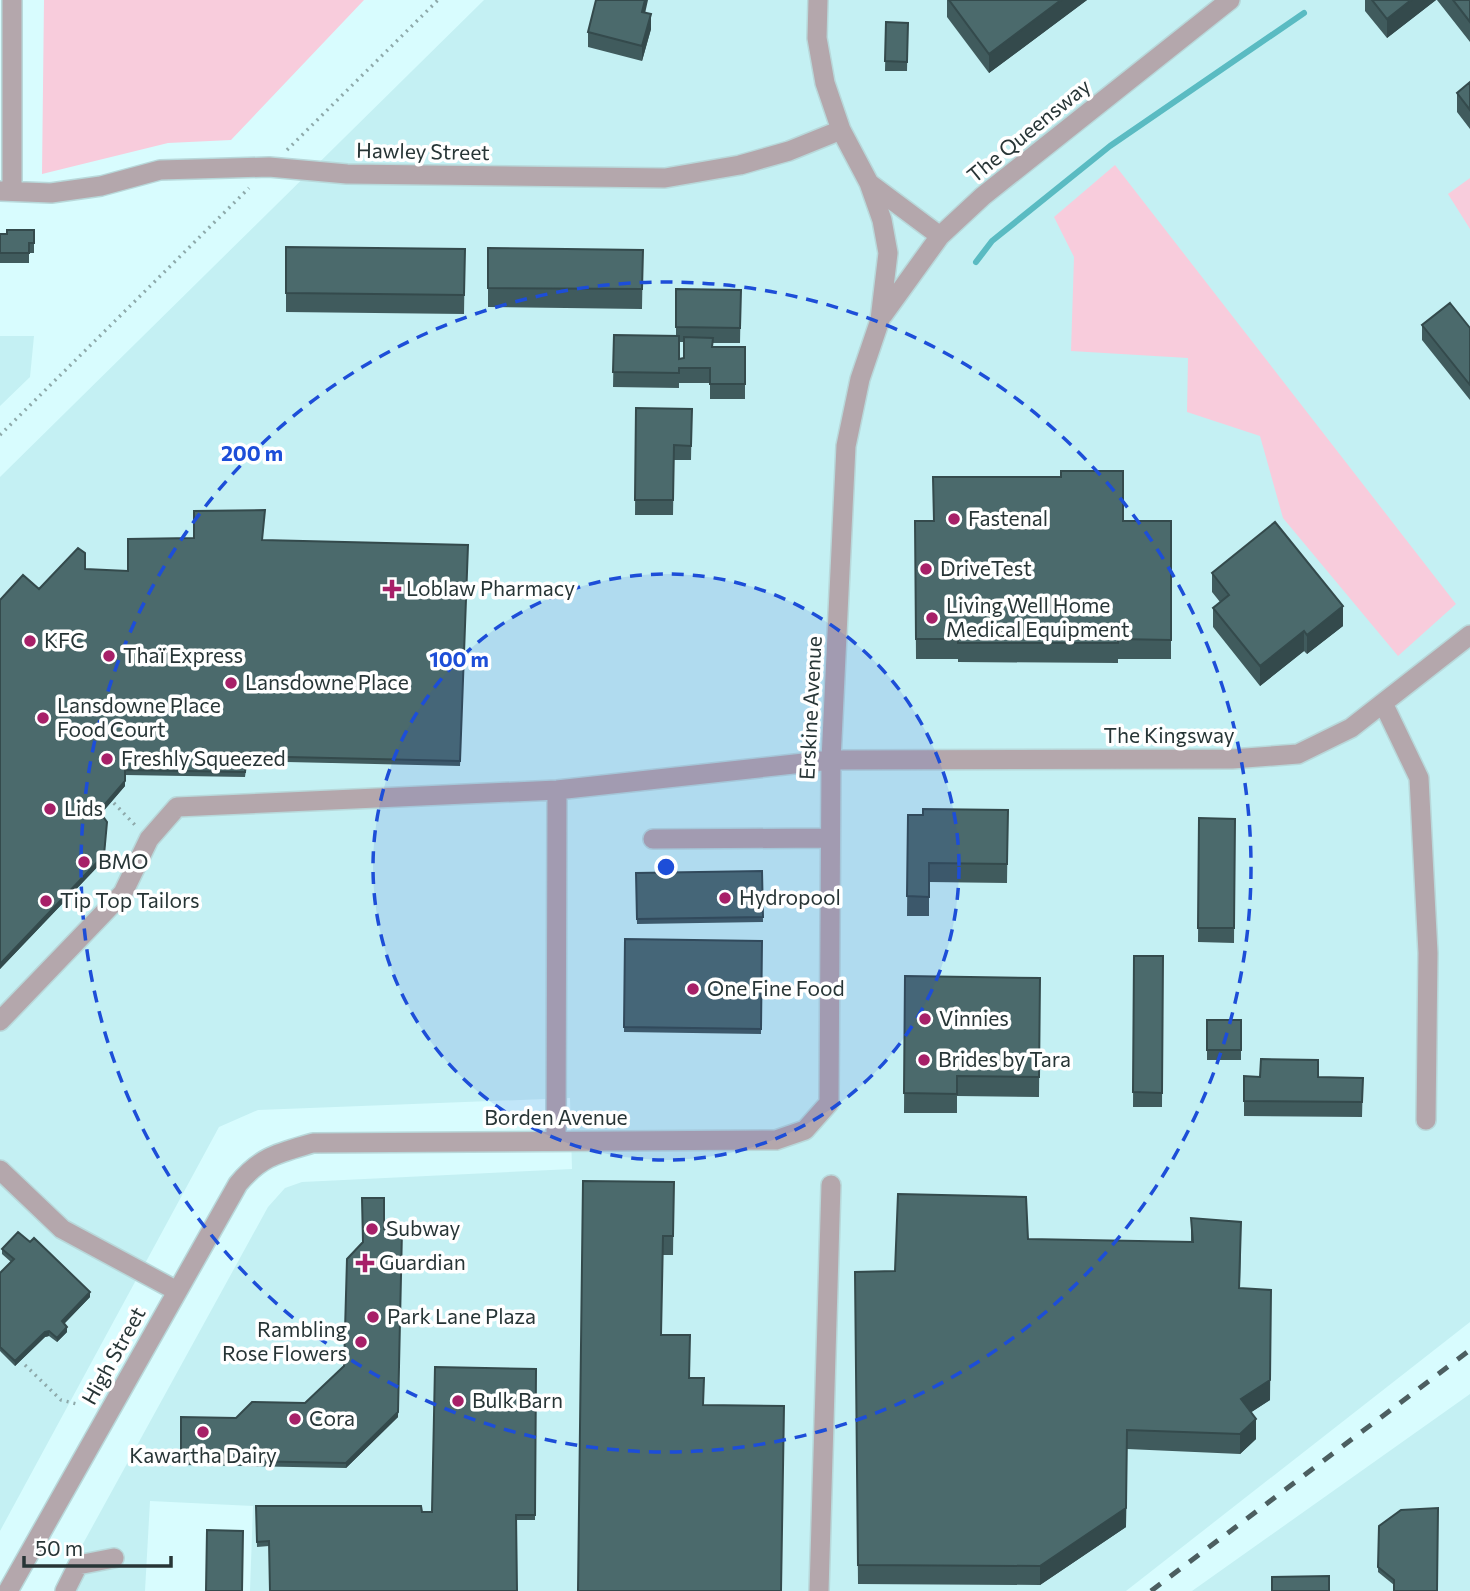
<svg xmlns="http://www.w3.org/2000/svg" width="1470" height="1591" viewBox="0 0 1470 1591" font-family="Commissioner,sans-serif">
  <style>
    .built { fill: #c4f0f3 }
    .green { fill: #f8ccdc }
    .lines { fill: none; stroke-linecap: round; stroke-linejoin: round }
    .stream { stroke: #5abbc2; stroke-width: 6 }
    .minor-casing { stroke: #b8d8da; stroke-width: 22 }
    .path { stroke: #8ea9aa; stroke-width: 3.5; stroke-dasharray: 2 5; stroke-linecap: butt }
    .minor { stroke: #b4a7ac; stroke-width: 19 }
    .rail { stroke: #4c5e60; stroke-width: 5; stroke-dasharray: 12 12; stroke-linecap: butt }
    .wall { fill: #405b5d; fill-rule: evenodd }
    .shaded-wall { fill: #344a4c }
    .building { fill: #4b6a6c; stroke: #344a4c; stroke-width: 2 }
    .ring { fill: none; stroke: #1d4ed8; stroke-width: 3.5; stroke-dasharray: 12 9 }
    .poi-dot { fill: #a72068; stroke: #fff; stroke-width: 2.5 }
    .labels { text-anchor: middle; stroke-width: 7; stroke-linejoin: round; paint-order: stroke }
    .street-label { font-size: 21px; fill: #273536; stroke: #fff }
    .poi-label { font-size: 21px; fill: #273536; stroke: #fff; text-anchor: start }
    .centre { fill: #1d4ed8; stroke: #fff; stroke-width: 3.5 }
    .ring-label { font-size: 21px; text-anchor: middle; font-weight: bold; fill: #1d4ed8; stroke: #fff; stroke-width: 7; stroke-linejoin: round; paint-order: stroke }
  </style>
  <rect width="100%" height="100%" fill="#d8fcfe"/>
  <path class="built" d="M484 0H1470V1322L1126 1591H250L253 1506 150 1501 145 1591H57L268 1207 285 1188 302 1182 572 1169 570 1098 258 1110 219 1127 0 1531V477Z
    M0 336H34L30 377 0 406Z
    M1470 1394V1591H1192Z"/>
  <path class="green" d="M44 0H364L231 140 168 143 42 174Z
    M1115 165 1456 604 1398 656 1283 518 1260 436 1187 412 1188 358 1071 351 1074 257 1054 217Z
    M1470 178V229L1448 194Z"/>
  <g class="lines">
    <path class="stream" d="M976 262 992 241 1110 146 1304 13"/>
    <defs>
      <path id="minor" d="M818 0 817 38 825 83 841 130 869 183 940 236
        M0 191 51 193 101 186 160 170 269 167 347 174 665 178 740 165 789 151 841 130
        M12 191V0
        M883 315 940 236 983 196 1230 0
        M1384 705 1419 778 1428 953 1426 1120
        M653 839 830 838
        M0 1021 123 893 149 839 177 807 557 790 831 760 1232 759 1298 754 1351 728 1470 635
        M556 1141 557 790
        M0 1170 62 1229 177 1291
        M8 1591 238 1184C261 1156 279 1153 313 1143L776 1140 805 1130 829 1103 831 760 846 446 860 379 880 320 888 253 882 220 869 183
        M65 1591 78 1565 114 1558
        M819 1591 831 1185"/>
    </defs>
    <use href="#minor" class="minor-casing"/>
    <path class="path" d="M287 150 438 0
      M0 435 249 188
      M109 798 135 825
      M25 1365 61 1400 77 1404"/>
    <use href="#minor" class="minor"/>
    <path class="rail" d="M1151 1591 1470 1350"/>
  </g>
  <path class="wall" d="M947 0H1087L989 73 947 17Z
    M1365 0H1436L1387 38 1365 11Z
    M1437 0H1470V42Z
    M645 13 651 29 642 61 588 47V32Z
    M886 22 908 23 907 71H885Z
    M1470 82V129L1457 112V93Z
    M34 230V253H29V263H0V234Z
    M286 247 465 249 464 314 286 312Z
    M488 248 643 250 642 309 488 307Z
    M676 289 741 290 740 343H713V347H745V399H710V383H679V388L613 387 614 335 676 336ZM679 342H684V358L679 359Z
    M1422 325 1470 328V400L1422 340Z
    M636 408 692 409 691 460H674L673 515H635Z
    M915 521H1171V659H1118V663L958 662V659H916Z
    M263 540 468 545 460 766 247 761 245 777 125 775V786L101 814 104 860 0 969V600L39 589 85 569 128 571Z
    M1212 573 1343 626 1307 654 1304 651 1260 686 1213 627V608L1220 602 1212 592Z
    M1008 810 1007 883 929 882V916H907L908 815Z
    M1199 818 1235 819 1234 943 1198 942Z
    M762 871 763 922 637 924 636 873Z
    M625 939 762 941 761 1034 624 1032Z
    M1134 956H1163L1162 1107H1133Z
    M905 976 1040 978 1039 1097 957 1096V1113H904Z
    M1207 1020H1241V1060H1207Z
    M1244 1076 1363 1078 1362 1117 1244 1116Z
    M674 1182 673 1255H663L578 1591Z
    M1191 1218 1241 1242 1240 1288 1270 1400 1251 1412 1256 1439 1240 1454 1127 1449 1126 1527 1040 1585 858 1584 855 1272 895 1271 1028 1239 1191 1242Z
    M384 1229 398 1417 346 1468 181 1465V1417L236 1418 305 1403 344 1366Z
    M2 1249 90 1297 64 1324 67 1332 57 1342 49 1336 45 1337 15 1366 0 1351V1273L11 1262 2 1254Z
    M536 1369 535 1520H516L269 1546 257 1547 256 1506 432 1512Z
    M1379 1526 1437 1591 1394 1585 1378 1572Z"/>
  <path class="shaded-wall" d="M645 0H648L642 27V12Z
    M1061 0H1087L989 73V54Z
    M1411 0H1436L1387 38V19Z
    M651 14V29L642 61V46Z
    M1343 606V626L1307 654V635Z
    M1304 631V651L1260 686V666Z
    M125 781V786L99 816V811Z
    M107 822 104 860 0 969V964Z
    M402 1230 398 1417 346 1468V1463Z
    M90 1292V1297L62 1326V1321Z
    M1271 1309 1270 1400 1241 1419V1399Z
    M67 1327V1332L57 1342V1338Z
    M49 1331V1336L45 1337 15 1366V1361L45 1332Z
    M1256 1419V1439L1240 1454V1434Z
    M1127 1430 1126 1527 1040 1585V1566Z"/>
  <path class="building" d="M596 0H645L642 12 651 14 642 46 588 32Z
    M949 0H1061L989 54Z
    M1372 0H1411L1387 19Z
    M1453 0H1470V22Z
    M886 22 908 23 907 62 885 61Z
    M1470 82V110L1457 93Z
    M7 230H34V243H29V253H0V234H7Z
    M286 247 465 249 464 295 286 293Z
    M488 248 643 250 642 289 488 288Z
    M676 289 741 290 740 328 676 327Z
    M1450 303 1470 328V385L1422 325Z
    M614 335 679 336V359L684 358V337L713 338 712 347H745V384H710V368H679V373L613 372Z
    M636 408 692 409 691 446 674 445 673 500H635Z
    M1061 471H1123V521H1171V640L1118 639V643H958V639H916L915 521H934L933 477H1061Z
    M265 510 262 540 468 545 460 761 247 756 245 772 125 770V781L99 811 107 822 104 855 0 964V600L23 575 39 589 78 548 85 553V569L128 571V539L194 538V511Z
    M1275 522 1343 606 1307 635 1304 631 1260 666 1213 608 1229 595 1212 573Z
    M923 809 1008 810 1007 864 929 863V897L907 896 908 815H923Z
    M1199 818 1235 819 1234 928H1198Z
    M762 871 763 917 637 919 636 873Z
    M625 939 762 941 761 1029 624 1027Z
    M1134 956H1163L1162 1093 1133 1092Z
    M905 976 1040 978 1039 1077 957 1076V1094L904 1093Z
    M1207 1020H1241V1050H1207Z
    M1261 1059 1318 1060V1077L1363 1078 1362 1102 1244 1101V1076L1260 1077Z
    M583 1181 674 1182 673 1236H663L661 1335H690L689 1378H704L703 1405 784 1406 781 1591H578Z
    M898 1194 1026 1197 1028 1239 1193 1242 1191 1218 1241 1222 1239 1288 1271 1290 1270 1380 1241 1399 1256 1419 1240 1434 1127 1430 1126 1508 1040 1566 858 1565 855 1272 895 1271Z
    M362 1198H384V1229L402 1230 398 1412 346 1463 181 1460V1417L236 1418 252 1402 305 1403 344 1366 347 1259 363 1242Z
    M18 1232 30 1242 34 1238 90 1292 62 1321 67 1327 57 1338 49 1331 45 1332 15 1361 0 1347V1273L14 1259 2 1249Z
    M435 1367 536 1369 535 1515H516L517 1591H270L269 1541 257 1542 256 1506H421L422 1512H432Z
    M1438 1508 1437 1591H1394V1580L1378 1567 1379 1526 1401 1510Z
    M207 1530 243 1531 242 1591H206Z
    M1329 1576V1591H1272V1577Z"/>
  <circle cx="666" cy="867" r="293" fill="#1d4ed8" fill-opacity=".12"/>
  <g class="ring">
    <circle cx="666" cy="867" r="293"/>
    <circle cx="666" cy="867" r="585"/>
  </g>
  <g class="poi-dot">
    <circle cx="954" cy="519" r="7"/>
    <circle cx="926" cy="569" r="7"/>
    <path d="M388.5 578.5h7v7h7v7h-7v7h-7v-7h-7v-7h7z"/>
    <circle cx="932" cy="618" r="7"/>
    <circle cx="30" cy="641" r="7"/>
    <circle cx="109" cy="656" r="7"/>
    <circle cx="231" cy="683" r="7"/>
    <circle cx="43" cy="718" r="7"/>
    <circle cx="107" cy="759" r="7"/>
    <circle cx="50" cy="809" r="7"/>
    <circle cx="84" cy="862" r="7"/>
    <circle cx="725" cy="898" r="7"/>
    <circle cx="46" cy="901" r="7"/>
    <circle cx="693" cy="989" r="7"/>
    <circle cx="925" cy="1019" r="7"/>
    <circle cx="924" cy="1060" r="7"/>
    <circle cx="372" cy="1229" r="7"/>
    <path d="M361.5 1252.5h7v7h7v7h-7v7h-7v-7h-7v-7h7z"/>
    <circle cx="373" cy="1317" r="7"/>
    <circle cx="361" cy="1342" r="7"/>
    <circle cx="458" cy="1401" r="7"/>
    <circle cx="295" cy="1419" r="7"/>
    <circle cx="203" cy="1432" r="7"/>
  </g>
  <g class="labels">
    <g class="street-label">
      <text transform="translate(1029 131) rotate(-39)" y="7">The Queensway</text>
      <text transform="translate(423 152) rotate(1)" y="7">Hawley Street</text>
      <text transform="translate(811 708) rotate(-87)" y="7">Erskine Avenue</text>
      <text x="1169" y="743">The Kingsway</text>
      <text x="556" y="1125">Borden Avenue</text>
      <text transform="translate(114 1356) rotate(-61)" y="7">High Street</text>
    </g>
    <g class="poi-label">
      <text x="968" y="526">Fastenal</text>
      <text x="940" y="576">DriveTest</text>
      <text x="406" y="596">Loblaw Pharmacy</text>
      <text x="946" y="613">Living Well Home<tspan x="946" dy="24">Medical Equipment</tspan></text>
      <text x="44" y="648">KFC</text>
      <text x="123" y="663">Thaï Express</text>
      <text x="245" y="690">Lansdowne Place</text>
      <text x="57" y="713">Lansdowne Place<tspan x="57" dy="24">Food Court</tspan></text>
      <text x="121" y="766">Freshly Squeezed</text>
      <text x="64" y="816">Lids</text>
      <text x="98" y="869">BMO</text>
      <text x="739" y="905">Hydropool</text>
      <text x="60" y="908">Tip Top Tailors</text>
      <text x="707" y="996">One Fine Food</text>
      <text x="939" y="1026">Vinnies</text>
      <text x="938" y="1067">Brides by Tara</text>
      <text x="386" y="1236">Subway</text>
      <text x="379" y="1270">Guardian</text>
      <text x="387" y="1324">Park Lane Plaza</text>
      <text x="347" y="1337" text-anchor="end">Rambling<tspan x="347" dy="24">Rose Flowers</tspan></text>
      <text x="472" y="1408">Bulk Barn</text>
      <text x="309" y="1426">Cora</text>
      <text x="203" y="1463" text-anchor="middle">Kawartha Dairy</text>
    </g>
  </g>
  <circle cx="666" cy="867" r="10" class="centre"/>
  <g class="ring-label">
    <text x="252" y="461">200 m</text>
    <text x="459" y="667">100 m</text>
  </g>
  <path d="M24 1556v10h147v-10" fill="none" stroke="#273536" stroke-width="3.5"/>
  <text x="35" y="1556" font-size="21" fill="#273536" stroke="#ffffff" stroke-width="5" paint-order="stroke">50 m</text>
</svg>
